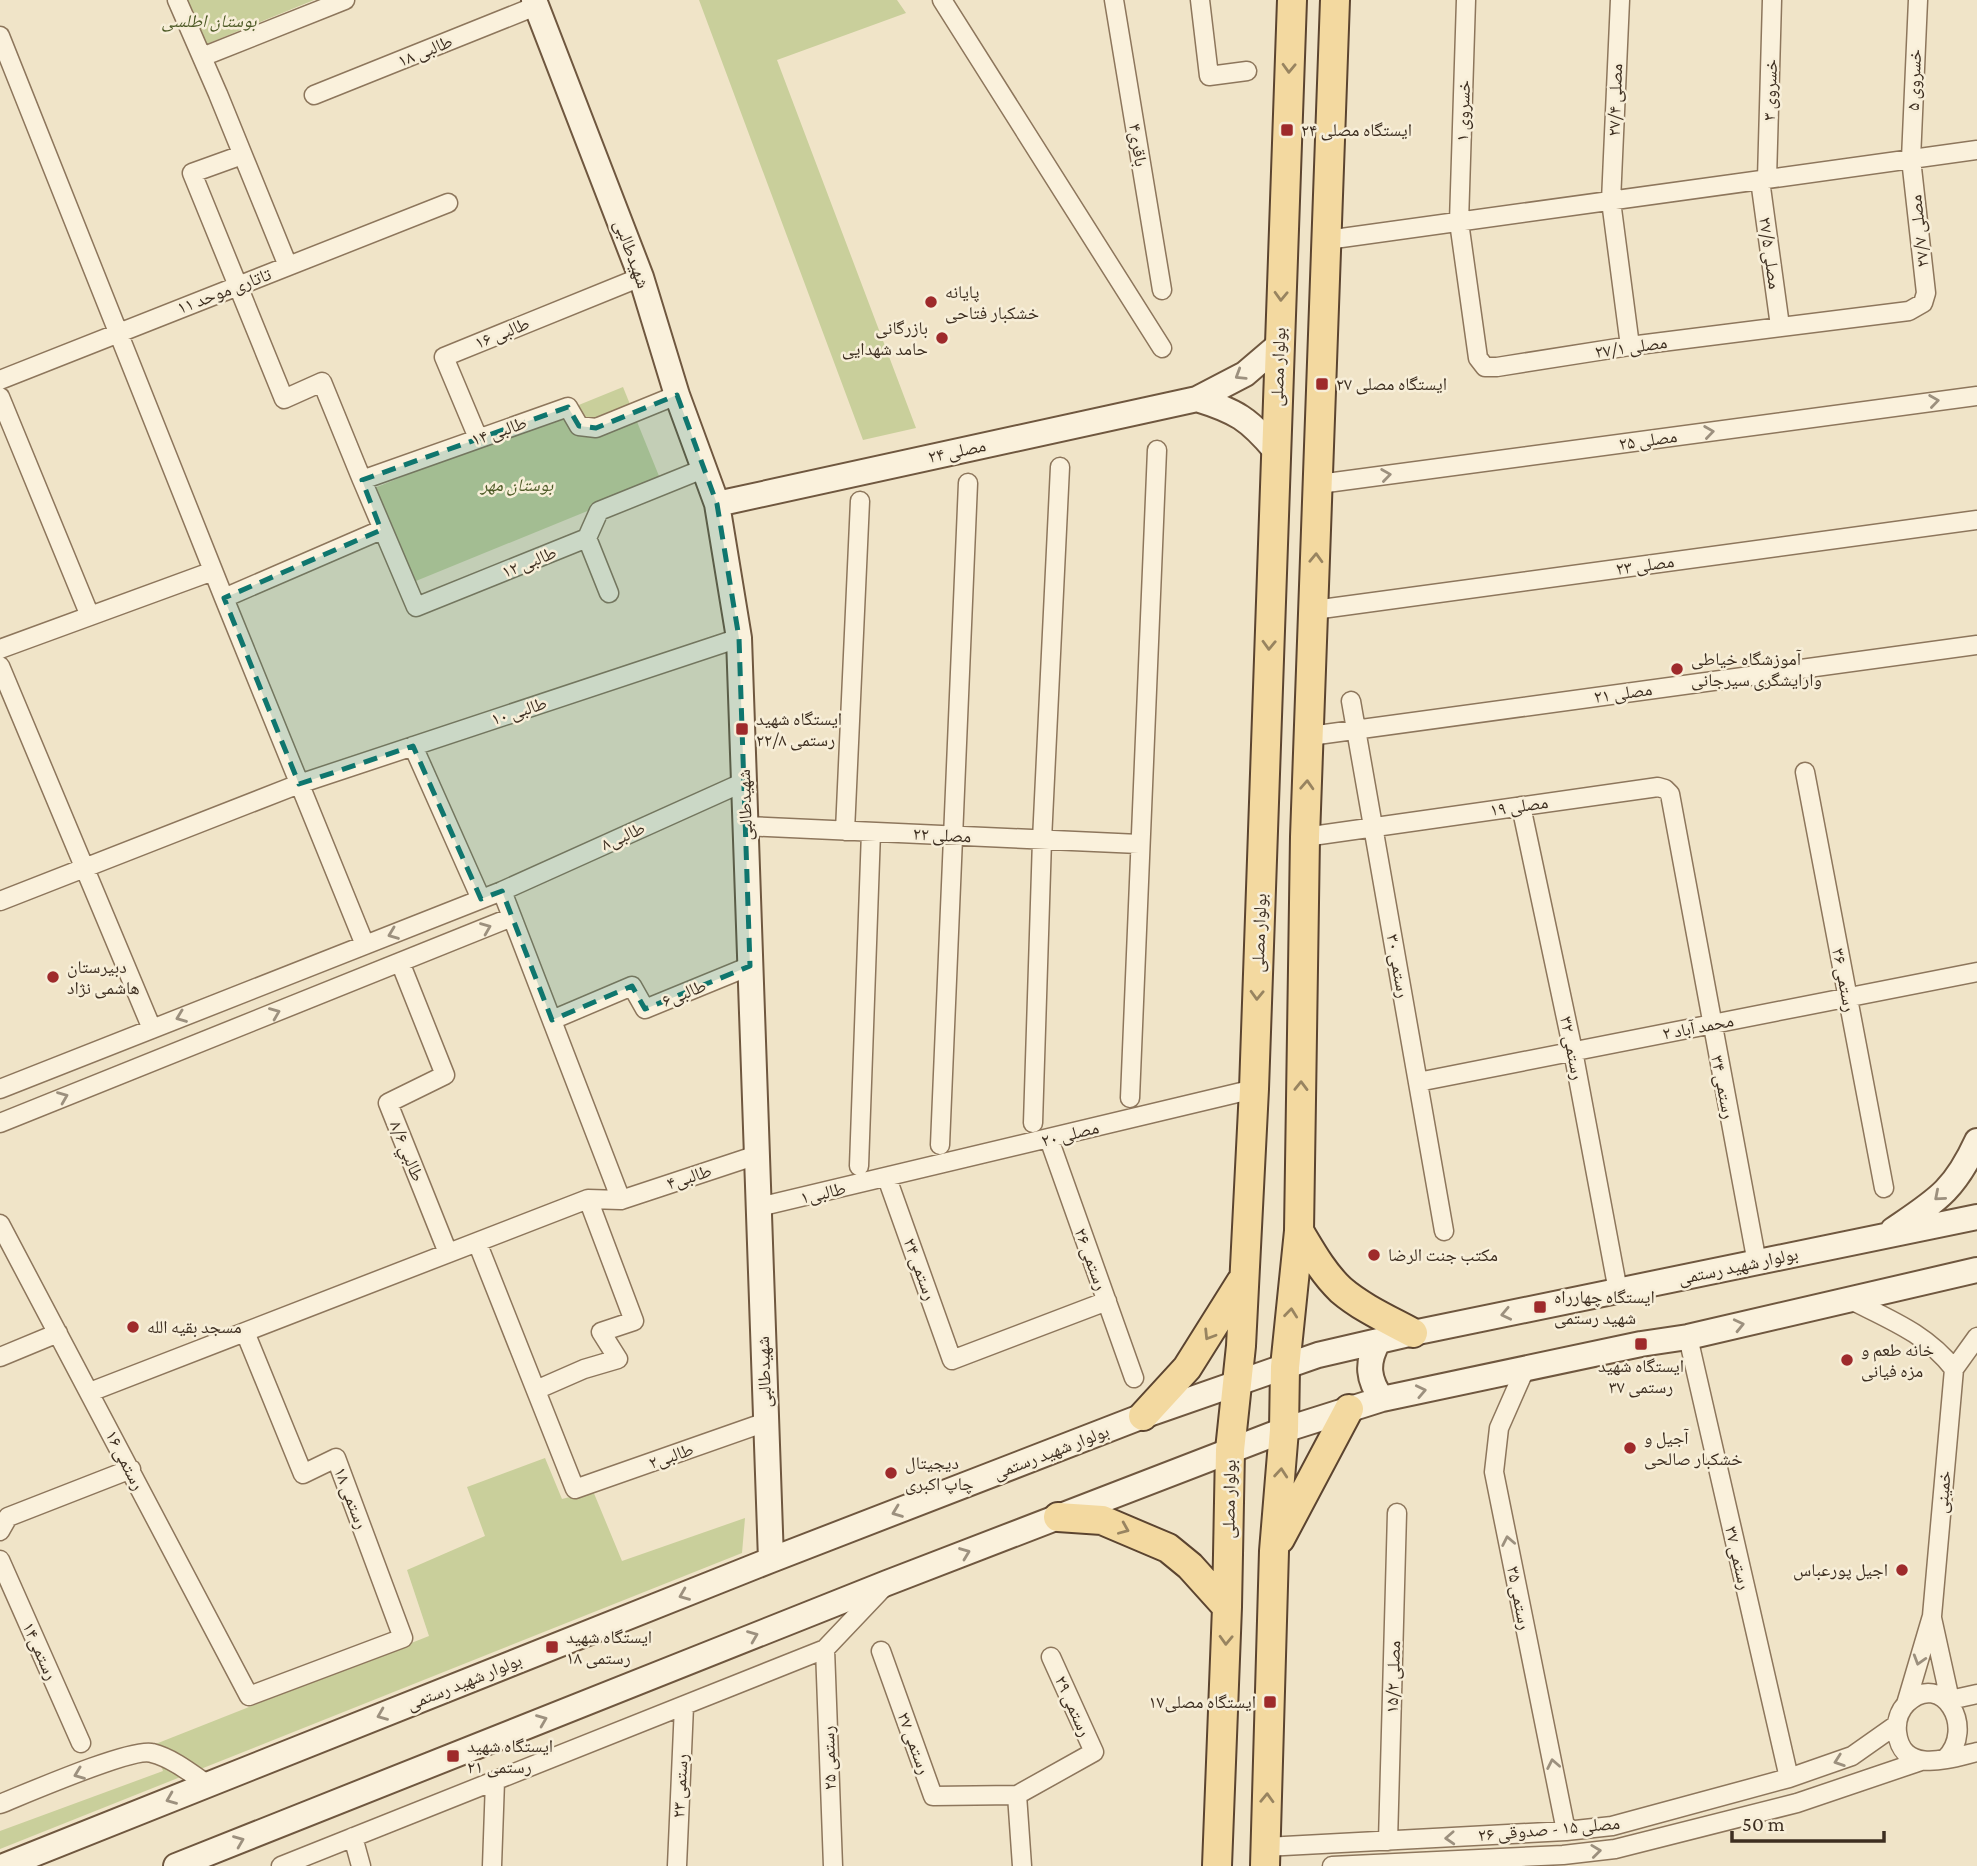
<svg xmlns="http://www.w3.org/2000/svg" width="1977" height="1866" viewBox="0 0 1977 1866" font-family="'Crimson Pro','Noto Naskh Arabic',serif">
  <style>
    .green { fill: #c9cf9b }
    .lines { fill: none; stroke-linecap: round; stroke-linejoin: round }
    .street-casing { stroke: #8d765c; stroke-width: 21 }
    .secondary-casing { stroke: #6f573f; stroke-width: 28 }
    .primary-casing { stroke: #5b4430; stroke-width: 32 }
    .street { stroke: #faf1dc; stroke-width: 18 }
    .secondary { stroke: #faf1dc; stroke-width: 24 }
    .primary { stroke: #f3d9a0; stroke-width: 28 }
    .oneway { stroke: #988460 }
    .oneway2 { stroke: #9c907e }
    .marked { fill: #0f766e; fill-opacity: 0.2; stroke: #0f766e; stroke-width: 5; stroke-dasharray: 14 9; stroke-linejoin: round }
    .poi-dot { fill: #9e2a2b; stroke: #f7eed8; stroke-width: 2.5 }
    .labels { text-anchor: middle; stroke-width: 5; stroke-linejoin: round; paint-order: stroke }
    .park-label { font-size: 18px; font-style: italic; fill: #4d5a26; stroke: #f7eed8 }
    .street-label { font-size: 18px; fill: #3d2e20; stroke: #f7eed8 }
    .poi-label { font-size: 18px; fill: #3d2e20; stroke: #f7eed8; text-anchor: start }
  </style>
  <rect width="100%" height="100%" fill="#f0e4c8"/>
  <path class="green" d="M178 0H314L197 48Z
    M699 0H897L906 13 777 60 916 428 863 440Z
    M623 387 661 481 411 583 372 489Z
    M545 1458 562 1499 593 1491 622 1561 745 1518 742 1553 0 1849V1831L163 1771 153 1745 429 1636 407 1570 485 1536 467 1487Z"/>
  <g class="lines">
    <defs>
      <path id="street" d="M177 0 218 94 288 266
        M942 0 1162 348
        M1114 0 1162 290
        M1200 0 1209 76 1247 71
        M1466 0 1459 222 1478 358 1485 367H1497L1630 346 1909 311 1923 303 1926 293 1911 159 1918 0
        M1620 0 1611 201 1630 346
        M0 36 224 598 365 945
        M202 57 345 0
        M314 95 536 6
        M242 155 192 173 284 399 322 382 362 480
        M1767 179 1772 0
        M1760 180 1780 326
        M1327 240 1977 150
        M0 380 448 203
        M677 395 596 428 579 426 568 407 362 480 416 607 587 538 599 511 703 469
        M0 397 90 616
        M478 438 444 357 641 277
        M1319 484 1977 396
        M587 538 609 593
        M224 598 381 530
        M1314 610 1977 520
        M0 649 213 571
        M0 666 152 1029
        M1351 701 1444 1231
        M1310 736 1977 645
        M413 746 481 899
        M1805 772 1884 1188
        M1521 806 1573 1051 1618 1291
        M745 826 1139 844
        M845 831 860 501
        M1305 837 1658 787 1665 789 1670 794 1757 1263
        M502 891 621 1200
        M0 901 299 784 739 638
        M400 962 445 1075 388 1103 448 1253
        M552 1020 632 986 645 1009 750 966
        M1418 1082 1977 972
        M0 1089 502 891 744 782
        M1130 1098 1157 450
        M0 1123 512 917
        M1033 1123 1042 840 1060 467
        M1049 1139 1134 1378
        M940 1145 968 483
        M859 1166 871 832
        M887 1178 952 1360 1107 1301
        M759 1207 1254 1089
        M0 1224 249 1696 403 1638 336 1458 303 1474 245 1332
        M477 1242 575 1489 766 1422
        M1849 1299C1888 1319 1926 1333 1954 1369L1977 1337
        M1688 1337 1789 1778
        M0 1357 58 1333
        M1525 1369 1499 1428 1494 1472 1566 1831
        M536 1390 584 1369 618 1359 601 1332 634 1321 588 1199
        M90 1392 588 1199 621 1200 757 1155
        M0 1531 8 1517 131 1469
        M0 1560 81 1743
        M1932 1618 1950 1700
        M825 1649 833 1866
        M881 1651 933 1796 1017 1795 1094 1752 1051 1657
        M1950 1700 1977 1694
        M1906 1704 1932 1616 1954 1369
        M1945 1759C1977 1728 1942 1670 1907 1703 1899 1711 1896 1722 1897 1732 1902 1776 1951 1758 1977 1752
        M1017 1795 1022 1866
        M0 1804C25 1794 133 1747 152 1753 172 1758 191 1773 208 1785
        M353 1837 361 1866
        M1388 1841 1397 1513
        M1266 1847 1566 1831 1612 1826 1789 1778 1852 1756 1896 1725
        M281 1866 825 1649 882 1589
        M492 1866 495 1781
        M677 1866 684 1706
        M1332 1866 1563 1855 1615 1849 1797 1803 1921 1761"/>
      <path id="secondary" d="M534 0 641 277 677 395 717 504 739 638 771 1560
        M1197 399C1236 411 1249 419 1275 450
        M717 504 1197 399 1245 374 1279 345
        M1893 1230C1937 1200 1954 1191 1977 1141
        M1378 1342C1366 1363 1368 1380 1382 1399
        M4 1866 771 1560 1143 1416 1318 1355 1413 1333 1977 1217
        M176 1866 887 1583 1284 1430 1382 1399 1641 1344 1688 1337 1977 1270"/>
      <path id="primary" d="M1299 1231C1311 1251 1323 1273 1341 1290 1362 1308 1389 1320 1413 1333
        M1143 1416 1187 1368 1241 1282
        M1058 1517 1102 1520 1168 1548 1190 1566 1227 1607
        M1280 1539 1349 1409
        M1217 1866 1227 1607 1230 1450 1241 1346 1254 1089 1292 0
        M1265 1866 1274 1551 1284 1430 1285 1367 1299 1231 1305 837 1335 0"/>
    </defs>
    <use href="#street" class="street-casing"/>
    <use href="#secondary" class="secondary-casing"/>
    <use href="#primary" class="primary-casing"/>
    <use href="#street" class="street"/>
    <use href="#secondary" class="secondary"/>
    <use href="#primary" class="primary"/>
  </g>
  <defs><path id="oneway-chevron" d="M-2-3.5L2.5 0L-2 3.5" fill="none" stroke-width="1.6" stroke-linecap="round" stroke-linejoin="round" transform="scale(1.75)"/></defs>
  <g class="oneway">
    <use href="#oneway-chevron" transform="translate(1289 68) rotate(92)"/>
    <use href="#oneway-chevron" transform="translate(1281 296) rotate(92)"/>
    <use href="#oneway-chevron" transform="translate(1316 558) rotate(-88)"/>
    <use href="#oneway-chevron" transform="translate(1269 645) rotate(92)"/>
    <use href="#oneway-chevron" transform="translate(1307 785) rotate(-87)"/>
    <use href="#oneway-chevron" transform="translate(1257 995) rotate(92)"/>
    <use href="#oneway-chevron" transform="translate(1301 1086) rotate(-89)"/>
    <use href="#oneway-chevron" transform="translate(1291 1313) rotate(-84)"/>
    <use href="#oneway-chevron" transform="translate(1209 1335) rotate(122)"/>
    <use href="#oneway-chevron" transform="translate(1281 1473) rotate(-85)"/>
    <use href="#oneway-chevron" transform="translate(1124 1529) rotate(23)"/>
    <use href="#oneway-chevron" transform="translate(1226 1640) rotate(92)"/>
    <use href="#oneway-chevron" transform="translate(1267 1798) rotate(-88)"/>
  </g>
  <g class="oneway2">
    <use href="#oneway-chevron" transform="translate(1240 375) rotate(148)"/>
    <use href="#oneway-chevron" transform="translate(1934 401) rotate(-8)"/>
    <use href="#oneway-chevron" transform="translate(1709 432) rotate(-8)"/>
    <use href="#oneway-chevron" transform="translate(1386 475) rotate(-8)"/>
    <use href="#oneway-chevron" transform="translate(486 928) rotate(-22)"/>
    <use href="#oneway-chevron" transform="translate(393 934) rotate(159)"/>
    <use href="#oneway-chevron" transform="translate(275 1013) rotate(-22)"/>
    <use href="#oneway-chevron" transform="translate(181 1017) rotate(159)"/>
    <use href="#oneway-chevron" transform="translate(63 1097) rotate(-22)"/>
    <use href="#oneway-chevron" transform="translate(1939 1196) rotate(139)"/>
    <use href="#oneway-chevron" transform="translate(1506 1314) rotate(168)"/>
    <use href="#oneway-chevron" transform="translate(1739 1325) rotate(-13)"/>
    <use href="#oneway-chevron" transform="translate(1421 1391) rotate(-12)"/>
    <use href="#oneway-chevron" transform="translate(897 1512) rotate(159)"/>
    <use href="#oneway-chevron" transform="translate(1508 1541) rotate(-101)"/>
    <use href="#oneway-chevron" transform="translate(965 1553) rotate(-21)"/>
    <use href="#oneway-chevron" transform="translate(684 1595) rotate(158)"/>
    <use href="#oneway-chevron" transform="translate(753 1636) rotate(-22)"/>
    <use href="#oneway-chevron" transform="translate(1919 1660) rotate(107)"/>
    <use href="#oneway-chevron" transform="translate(382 1715) rotate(158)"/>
    <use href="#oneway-chevron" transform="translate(542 1720) rotate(-22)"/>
    <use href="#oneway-chevron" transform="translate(1839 1761) rotate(161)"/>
    <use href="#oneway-chevron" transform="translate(1553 1764) rotate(-101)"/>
    <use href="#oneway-chevron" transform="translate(79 1774) rotate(159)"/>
    <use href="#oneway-chevron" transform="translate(171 1799) rotate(158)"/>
    <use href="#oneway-chevron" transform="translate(1450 1838) rotate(177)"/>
    <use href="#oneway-chevron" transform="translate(239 1841) rotate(-22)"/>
    <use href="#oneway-chevron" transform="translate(1596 1851) rotate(-7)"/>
  </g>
  <path class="marked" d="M677 395 717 504 739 638 750 966 645 1009 632 986 552 1020 502 891 481 899 413 746 299 784 224 598 381 530 362 480 568 407 579 426 596 428Z"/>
  <g class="poi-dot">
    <rect x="1280" y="123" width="14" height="14" rx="3.5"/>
    <circle cx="931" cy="302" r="7"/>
    <circle cx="942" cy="338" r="7"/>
    <rect x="1315" y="377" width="14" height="14" rx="3.5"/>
    <circle cx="1677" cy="669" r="7"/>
    <rect x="735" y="722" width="14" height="14" rx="3.5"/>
    <circle cx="53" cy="977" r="7"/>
    <circle cx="1374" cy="1255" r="7"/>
    <rect x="1533" y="1300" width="14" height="14" rx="3.5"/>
    <circle cx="133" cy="1327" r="7"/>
    <rect x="1634" y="1337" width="14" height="14" rx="3.5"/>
    <circle cx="1847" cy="1360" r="7"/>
    <circle cx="1630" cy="1448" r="7"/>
    <circle cx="891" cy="1473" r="7"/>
    <circle cx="1902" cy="1570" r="7"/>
    <rect x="545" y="1640" width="14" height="14" rx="3.5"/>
    <rect x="1263" y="1695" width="14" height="14" rx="3.5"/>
    <rect x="446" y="1749" width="14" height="14" rx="3.5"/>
  </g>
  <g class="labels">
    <g class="park-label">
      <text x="209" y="27">بوستان اطلسی</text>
      <text x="517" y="491">بوستان مهر</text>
    </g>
    <g class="street-label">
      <text transform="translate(425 51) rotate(-22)" y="6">طالبی ۱۸</text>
      <text transform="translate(1914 80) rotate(-88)" y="6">خسروی ۵</text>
      <text transform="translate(1770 90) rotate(-88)" y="6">خسروی ۳</text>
      <text transform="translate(1615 100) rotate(-88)" y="6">مصلی ۲۷/۴</text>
      <text transform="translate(1463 111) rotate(-88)" y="6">خسروی ۱</text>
      <text transform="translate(1138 145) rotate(81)" y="6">باقری۴</text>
      <text transform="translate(1919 231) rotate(-96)" y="6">مصلی ۲۷/۷</text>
      <text transform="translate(1770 253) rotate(82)" y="6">مصلی ۲۷/۵</text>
      <text transform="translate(632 254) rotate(70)" y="6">شهیدطالبی</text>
      <text transform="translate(224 291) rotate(-21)" y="6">تاتاری موحد ۱۱</text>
      <text transform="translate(502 333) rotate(-22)" y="6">طالبی ۱۶</text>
      <text transform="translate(1631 347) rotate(-8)" y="6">مصلی ۲۷/۱</text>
      <text transform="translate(1278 367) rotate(-88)" y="6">بولوار مصلی</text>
      <text transform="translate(499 431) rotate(-19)" y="6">طالبی ۱۴</text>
      <text transform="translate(1648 440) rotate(-8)" y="6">مصلی ۲۵</text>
      <text transform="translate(957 451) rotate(-12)" y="6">مصلی ۲۴</text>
      <text transform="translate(529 562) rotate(-22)" y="6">طالبی ۱۲</text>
      <text transform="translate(1645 565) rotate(-8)" y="6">مصلی ۲۳</text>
      <text transform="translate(1623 693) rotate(-8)" y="6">مصلی ۲۱</text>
      <text transform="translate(519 711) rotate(-18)" y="6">طالبی ۱۰</text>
      <text transform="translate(745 805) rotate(-92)" y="6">شهیدطالبی</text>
      <text transform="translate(1519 806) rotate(-8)" y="6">مصلی ۱۹</text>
      <text transform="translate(942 835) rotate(3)" y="6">مصلی ۲۲</text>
      <text transform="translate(623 836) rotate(-24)" y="6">طالبی۸</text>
      <text transform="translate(1259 933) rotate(-88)" y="6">بولوار مصلی</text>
      <text transform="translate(1398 966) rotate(80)" y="6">رستمی ۳۰</text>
      <text transform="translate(1844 980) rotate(79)" y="6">رستمی ۳۶</text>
      <text transform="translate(684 993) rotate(-22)" y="6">طالبی۶</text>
      <text transform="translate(1698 1027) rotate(-11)" y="6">محمد آباد ۲</text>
      <text transform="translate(1572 1048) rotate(79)" y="6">رستمی ۳۲</text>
      <text transform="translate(1723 1087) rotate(79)" y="6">رستمی ۳۴</text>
      <text transform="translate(1070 1134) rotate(-14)" y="6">مصلی ۲۰</text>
      <text transform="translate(407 1151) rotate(68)" y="6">طالبي ۸/۶</text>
      <text transform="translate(689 1177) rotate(-18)" y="6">طالبی۴</text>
      <text transform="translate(823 1193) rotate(-13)" y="6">طالبی۱</text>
      <text transform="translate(1091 1259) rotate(70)" y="6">رستمی ۲۶</text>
      <text transform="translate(1738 1266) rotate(-12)" y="6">بولوار شهید رستمی</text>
      <text transform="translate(920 1269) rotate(70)" y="6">رستمی ۲۴</text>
      <text transform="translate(764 1372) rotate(-92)" y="6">شهیدطالبی</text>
      <text transform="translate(1051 1452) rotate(-21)" y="6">بولوار شهید رستمی</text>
      <text transform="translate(671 1456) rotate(-19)" y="6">طالبی۲</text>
      <text transform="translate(125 1460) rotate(63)" y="6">رستمی ۱۶</text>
      <text transform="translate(1943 1492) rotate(-85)" y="6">خمینی</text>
      <text transform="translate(351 1498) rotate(69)" y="6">رستمی ۱۸</text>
      <text transform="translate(1229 1499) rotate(-89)" y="6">بولوار مصلی</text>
      <text transform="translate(1738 1558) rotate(77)" y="6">رستمی ۳۷</text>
      <text transform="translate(1519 1598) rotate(79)" y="6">رستمی ۳۵</text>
      <text transform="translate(40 1651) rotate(66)" y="6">رستمی۱۴</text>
      <text transform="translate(1393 1677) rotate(-88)" y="6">مصلی ۱۵/۲</text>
      <text transform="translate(464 1682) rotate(-22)" y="6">بولوار شهید رستمی</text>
      <text transform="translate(1073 1706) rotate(66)" y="6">رستمی ۲۹</text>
      <text transform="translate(914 1743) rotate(70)" y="6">رستمی ۲۷</text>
      <text transform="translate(829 1758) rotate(-92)" y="6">رستمی ۲۵</text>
      <text transform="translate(680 1786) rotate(-87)" y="6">رستمی ۲۳</text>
      <text transform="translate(1549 1829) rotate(-5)" y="6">مصلی ۱۵ - صدوقی ۲۶</text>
    </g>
    <g class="poi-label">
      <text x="1301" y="136">ایستگاه مصلی ۲۴</text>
      <text x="945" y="298">پایانه<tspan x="945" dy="21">خشکبار فتاحی</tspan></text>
      <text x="928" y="334" text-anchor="end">بازرگانی<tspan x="928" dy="21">حامد شهدایی</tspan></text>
      <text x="1336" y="390">ایستگاه مصلی ۲۷</text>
      <text x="1691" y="665">آموزشگاه خیاطی<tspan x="1691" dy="21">وارایشگری سیرجانی</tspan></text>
      <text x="756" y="725">ایستگاه شهید<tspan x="756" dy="21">رستمی ۲۲/۸</tspan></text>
      <text x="67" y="973">دبیرستان<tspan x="67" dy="21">هاشمی نژاد</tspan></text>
      <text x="1388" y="1261">مكتب جنت الرضا</text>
      <text x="1554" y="1303">ایستگاه چهارراه<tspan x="1554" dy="21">شهید رستمی</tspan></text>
      <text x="147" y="1333">مسجد بقیه الله</text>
      <text x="1861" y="1356">خانه طعم و<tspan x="1861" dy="21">مزه فیانی</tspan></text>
      <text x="1641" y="1372" text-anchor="middle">ایستگاه شهید<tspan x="1641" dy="21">رستمی ۳۷</tspan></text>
      <text x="1644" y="1444">آجیل و<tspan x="1644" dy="21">خشکبار صالحی</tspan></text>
      <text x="905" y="1469">دیجیتال<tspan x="905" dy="21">چاپ اکبری</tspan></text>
      <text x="1888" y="1576" text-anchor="end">اجیل پورعباس</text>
      <text x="566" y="1643">ایستگاه شهید<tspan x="566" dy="21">رستمی ۱۸</tspan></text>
      <text x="1256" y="1708" text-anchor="end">ایستگاه مصلی۱۷</text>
      <text x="467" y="1752">ایستگاه شهید<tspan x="467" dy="21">رستمی ۲۱</tspan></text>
    </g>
  </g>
  <path d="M1732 1831v10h152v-10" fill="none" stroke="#3d2e20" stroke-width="3.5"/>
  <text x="1742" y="1831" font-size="21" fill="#3d2e20" stroke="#f7eed8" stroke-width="5" paint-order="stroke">50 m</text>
</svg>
